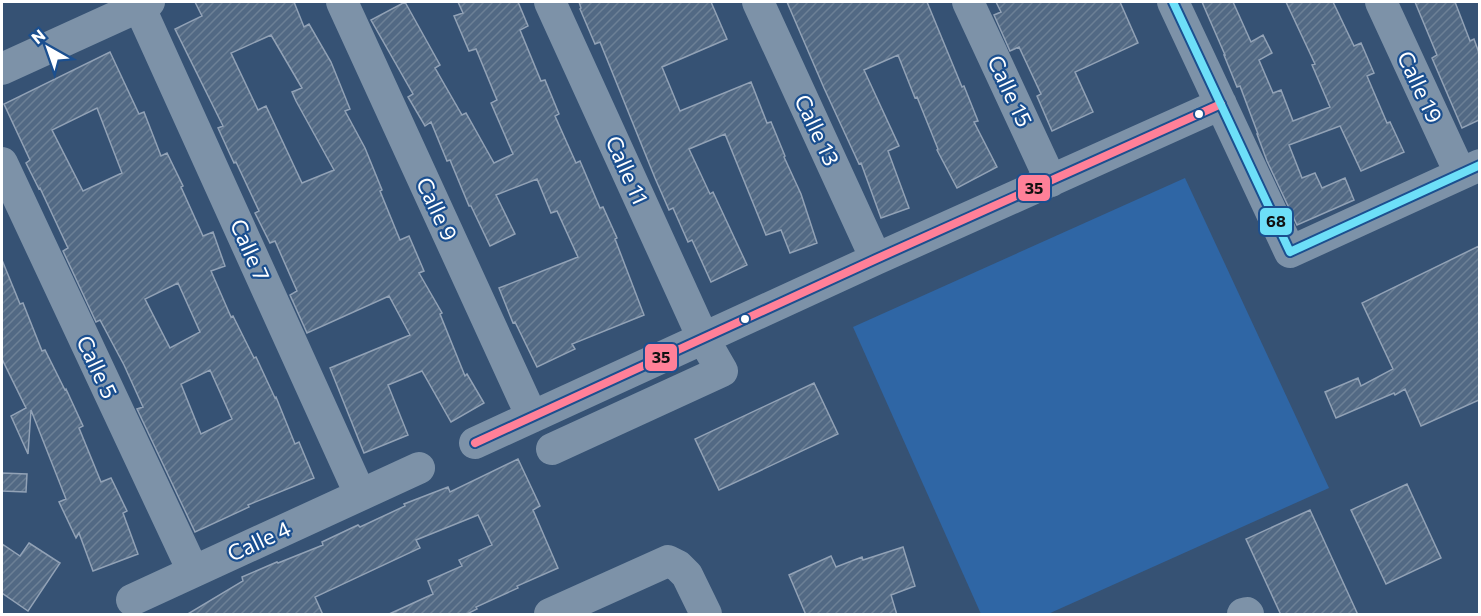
<svg xmlns="http://www.w3.org/2000/svg" width="1481" height="616" viewBox="0 0 1481 616" font-family="Commissioner,sans-serif">
  <style>
    .grass { fill: #2f66a5 }
    .building { fill: url(#building-hatch); stroke: #92a2b6; stroke-width: 1.5; fill-rule: evenodd }
    .lines { fill: none; stroke-linecap: round; stroke-linejoin: round }
    .minor { stroke: #7d92a8; stroke-width: 32 }
    .bus-1-casing { stroke: #1b4f8f; stroke-width: 12 }
    .bus-2-casing { stroke: #1b4f8f; stroke-width: 12 }
    .bus-1 { stroke: #ff8098; stroke-width: 8 }
    .bus-2 { stroke: #6ddff8; stroke-width: 8 }
    .bus-dot { fill: #fff; stroke: #1b4f8f; stroke-width: 2 }
    .labels { text-anchor: middle; stroke-width: 4.5; stroke-linejoin: round; paint-order: stroke }
    .street-label { font-size: 22px; fill: #fff; stroke: #1b4f8f }
    .line-badge { stroke: #1b4f8f; stroke-width: 2 }
    .pale-badge-label { font-size: 16px; text-anchor: middle; font-weight: bold; fill: #111 }
  </style>
  <defs>
    <pattern id="building-hatch" width="6" height="6" patternUnits="userSpaceOnUse" patternTransform="scale(1.5)"><rect width="6" height="6" fill="#526984"/><path d="M-1 1l2-2M0 6l6-6M5 7l2-2" fill="none" stroke="#6c8096"/></pattern>
  </defs>
  <rect width="100%" height="100%" fill="#365274"/>
  <path class="grass" d="M1185 178 1329 488 1048 614H981L853 327Z"/>
  <path class="building" d="M195 2H294L304 27 309 24 331 62 350 109 345 111 365 148 382 190 380 191 400 240 409 236 424 271 419 273 442 313 440 314 465 376 467 374 484 403 451 422 422 371 388 385 408 435 364 453 330 368 410 335 389 296 307 333 290 295 297 291 275 241 270 243 255 213 259 211 236 162 234 163 218 128 223 126 175 29 202 16ZM271 35 302 88 292 92 296 101 334 170 302 183 266 106 258 110 231 53Z
    M405 2 440 65 435 68 462 115 466 113 494 163 513 154 491 103 497 100 476 49 469 51 454 16 463 13 458 2H518L528 26 520 30 541 81 545 80 559 114 555 116 576 163 580 161 600 208 603 207 617 238 615 239 644 315 572 344 575 349 537 367 515 322 513 323 499 288 578 257 557 211 551 213 537 179 496 195 515 234 490 246 471 206H469L450 160 447 161 431 122 425 126 408 97 413 94 371 20Z
    M579 2H711L727 39 662 67 680 111 751 82 767 123 771 122 785 156 784 157 801 194 817 243 790 253 781 230 766 235 725 134 689 149 710 194 713 192 747 265 711 282 692 240 688 242 673 208 669 210 655 178 600 42 595 44 580 9 581 8Z
    M787 2H927L962 87 964 86 978 121 974 122 997 167 957 188 937 150 938 149 917 97 915 98 898 55 864 70 899 146 888 151 909 208 881 218 861 163 859 164 824 88Z
    M996 2H1120L1138 43 1075 72 1093 112 1052 131 1037 96 1041 94 1019 47 1010 51 994 15 1001 12Z
    M1202 2H1233L1251 42 1263 35 1272 53 1259 60 1273 93 1281 90 1293 121 1330 107 1312 65 1315 64 1286 2H1333L1354 46 1361 43 1374 73 1367 76 1387 123 1390 122 1404 152 1361 171 1340 126 1289 145 1302 178 1315 173 1322 188 1345 178 1354 200 1297 225 1267 161 1257 134H1258L1240 86 1237 87 1224 55H1225Z
    M1415 2H1455L1470 41 1474 39 1479 53V120L1462 128 1432 58 1437 55Z
    M110 52 139 114 144 112 161 156 167 153 183 186 181 187 203 236 213 232 225 266 211 271 231 317 233 316 254 358 256 357 275 398 276 397 295 444 299 442 314 478 248 505 249 507 195 532 137 409 143 407 124 365 100 320 96 322 63 251 68 248 40 188 39 189 26 163 30 160 4 104ZM97 108 122 173 83 191 52 130ZM178 283 200 332 170 348 145 299ZM210 370 232 419 201 434 181 384Z
    M1479 246V400L1421 426 1405 389 1395 395 1394 393 1336 418 1325 392 1358 378 1361 386 1393 369 1362 303Z
    M2 260 20 304 23 303 42 351 45 350 65 390 66 389 83 426 79 428 101 482 111 478 127 511 123 513 138 554 93 571 79 533 76 538 59 502 66 499 31 410 28 454 11 416 26 408 2 359Z
    M814 383 838 434 719 490 695 439Z
    M518 459 540 506 533 510 558 568 517 586 518 588 476 607 477 609 465 615H387L433 594 428 581 462 566 459 560 492 545 478 515 416 540 420 548 315 597 323 615H186L243 581 242 577 277 562 278 563 323 545 322 542 358 525 360 527 405 506 404 504 448 487 450 492Z
    M2 473 27 474 26 492 2 491Z
    M1407 484 1441 558 1386 584 1351 510Z
    M1310 510 1358 615H1281L1246 539Z
    M29 543 60 563 28 611 2 593V544L20 556Z
    M903 547 915 586 891 595 897 615H806L789 575 831 556 836 567 862 557 863 560Z"/>
  <g class="lines">
    <path class="minor" d="M342 2 532 417
      M550 2 703 338 722 371 552 449
      M758 2 876 259
      M968 2 1051 181
      M1173 2 1290 252 1480 165
      M1381 2 1460 173
      M139 6 360 494
      M2 69 149 2
      M2 163 193 571
      M475 443 876 259 1221 104
      M132 600 419 468
      M550 614 668 561 678 566 687 575 706 614
      M1243 614 1247 613 1248 614"/>
    <defs>
      <path id="bus-1" d="M475 443 876 259 1221 104"/>
      <path id="bus-2" d="M1173 2 1290 252 1480 165"/>
    </defs>
    <use href="#bus-1" class="bus-1-casing"/>
    <use href="#bus-2" class="bus-2-casing"/>
    <use href="#bus-1" class="bus-1"/>
    <use href="#bus-2" class="bus-2"/>
  </g>
  <g class="bus-dot">
    <circle cx="1199" cy="114" r="5"/>
    <circle cx="745" cy="319" r="5"/>
  </g>
  <g class="labels">
    <g class="street-label">
      <text transform="translate(1420 87) rotate(65)" y="8">Calle 19</text>
      <text transform="translate(1010 91) rotate(65)" y="8">Calle 15</text>
      <text transform="translate(817 130) rotate(65)" y="8">Calle 13</text>
      <text transform="translate(627 170) rotate(66)" y="8">Calle 11</text>
      <text transform="translate(437 209) rotate(65)" y="8">Calle 9</text>
      <text transform="translate(250 250) rotate(66)" y="8">Calle 7</text>
      <text transform="translate(97 367) rotate(65)" y="8">Calle 5</text>
      <text transform="translate(259 541) rotate(-25)" y="8">Calle 4</text>
    </g>
  </g>
  <g class="line-badge">
    <rect x="1017" y="174" width="34" height="28" rx="6" fill="#ff8098"/>
    <rect x="1259" y="207" width="34" height="29" rx="6" fill="#6ddff8"/>
    <rect x="644" y="343" width="34" height="29" rx="6" fill="#ff8098"/>
  </g>
  <g class="pale-badge-label">
    <text x="1034" y="194">35</text>
    <text x="1276" y="227">68</text>
    <text x="661" y="363">35</text>
  </g>
  <rect width="1481" height="616" fill="none" stroke="#ffffff" stroke-width="6"/>
  <g transform="translate(48 48) rotate(320)" stroke="#1b4f8f" stroke-width="4.5" paint-order="stroke">
  <path d="M0-4.5L10 22L0 15L-10 22Z" fill="#ffffff"/>
  <text y="-9" font-size="16" font-weight="bold" text-anchor="middle" fill="#ffffff">N</text>
  </g>
</svg>
